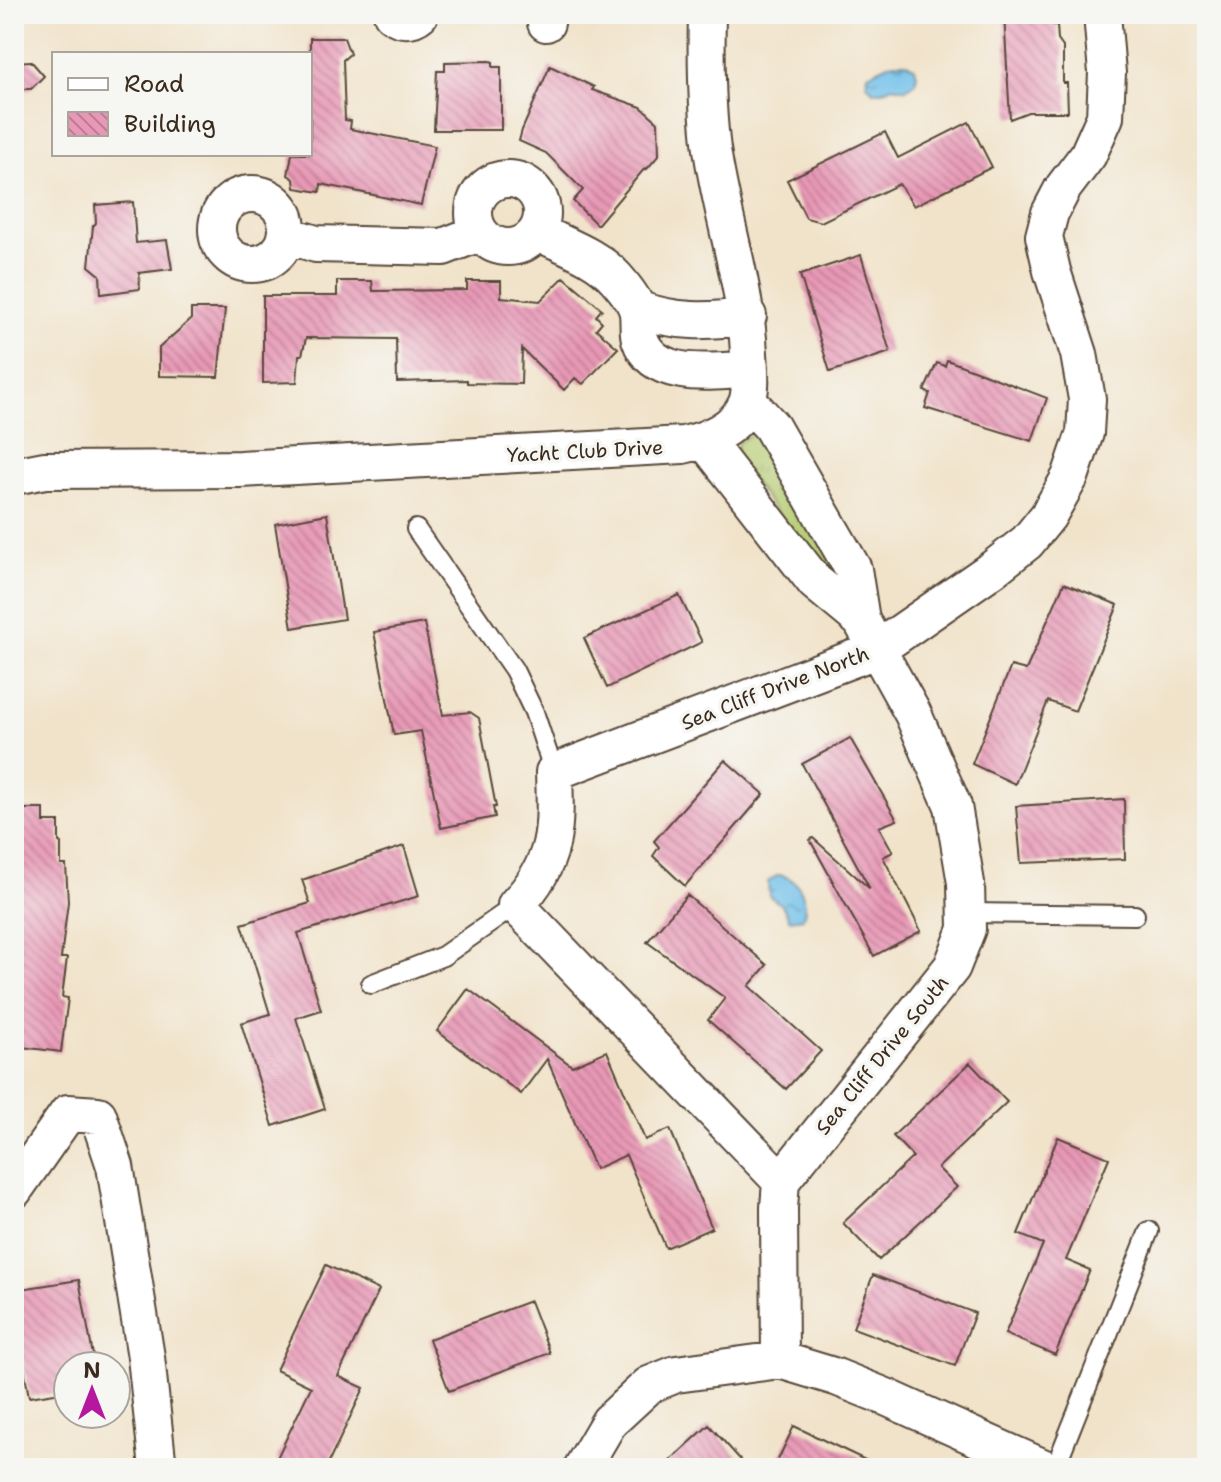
<svg xmlns="http://www.w3.org/2000/svg" width="1221" height="1482" viewBox="0 0 1221 1482" font-family="'Shantell Sans',sans-serif">
  <style>
    .grass { fill: url(#grass-tufts); stroke: #787a46; stroke-width: 2 }
    .water { fill: url(#water-ripples); stroke: #557584; stroke-width: 2 }
    .building { fill: url(#building-back-hatch) }
    .lines { fill: none; stroke-linecap: round; stroke-linejoin: round }
    .lane-casing { stroke: #564638; stroke-width: 22 }
    .street-casing { stroke: #564638; stroke-width: 40 }
    .lane { stroke: #fff; stroke-width: 18 }
    .street { stroke: #fff; stroke-width: 36 }
    .labels { text-anchor: middle; stroke-width: 7; stroke-linejoin: round; paint-order: stroke }
    .street-label { font-size: 20px; fill: #3b2a1e; stroke: #f6f6f2 }
  </style>
  <defs>
    <pattern id="grass-tufts" width="24" height="20" patternUnits="userSpaceOnUse" patternTransform="scale(2)"><rect width="24" height="20" fill="#b4ca6f"/><path d="M3 7l-1-3M5 7V3M7 7l1-3M15 17l-1-3M17 17v-4M19 17l1-3" fill="none" stroke="#94a45b"/></pattern>
    <pattern id="water-ripples" width="26" height="14" patternUnits="userSpaceOnUse" patternTransform="scale(2)"><rect width="26" height="14" fill="#6fc0ea"/><path d="M2 4q2-2 4 0t4 0M15 11q2-2 4 0t4 0" fill="none" stroke="#5c9cbd"/></pattern>
    <pattern id="building-back-hatch" width="6" height="6" patternUnits="userSpaceOnUse" patternTransform="scale(2)"><rect width="6" height="6" fill="#e898b6"/><path d="M-1 5l2 2M0 0l6 6M5-1l2 2" fill="none" stroke="#bd7c93"/></pattern>
  </defs>
  <rect width="100%" height="100%" fill="#f6f6f2"/>
  <filter id="ink" filterUnits="userSpaceOnUse"><feTurbulence type="fractalNoise" baseFrequency=".0125" numOctaves="2"/><feDisplacementMap in="SourceGraphic" scale="16" xChannelSelector="R" yChannelSelector="G"/><feConvolveMatrix kernelMatrix="1 2 1 2 8 2 1 2 1" color-interpolation-filters="sRGB"/></filter>
  <filter id="wash" filterUnits="userSpaceOnUse"><feTurbulence type="fractalNoise" baseFrequency=".006" numOctaves="4" result="noise"/><feDisplacementMap in="SourceGraphic" scale="32" xChannelSelector="R" yChannelSelector="G"/><feGaussianBlur stdDeviation="1.8" result="paint"/><feColorMatrix in="noise" values="0 0 0 0 0 0 0 0 0 0 0 0 0 0 0 0 0 1.4 0 .05"/><feComposite in="paint" operator="in"/></filter>
  <g filter="url(#wash)">
    <rect width="100%" height="100%" fill="#f1e3ca"/>
    <path class="grass" d="M754 433 846 576 833 587 738 462 736 451 738 442Z"/>
    <path class="water" d="M893 62H905L914 67 917 74 915 83 906 89 892 86 882 91H873L867 84 868 74Z
      M778 875C799 877 809 900 803 918L790 920 782 905 769 896 768 882Z"/>
    <g id="blocks">
      <path class="building" d="M1004 14H1053L1054 25H1057L1058 40 1063 47V83H1067L1068 112H1028L1010 119Z
        M310 38H344L350 54 343 60 345 120 351 121 350 129 435 146 421 205 321 184 320 192 295 188 294 179 288 175 292 154H310Z
        M31 61 44 76 31 89H14V62Z
        M490 61 493 62V67H501V130H434L437 71H445V62Z
        M550 66 594 87 592 90 641 107 658 122 659 155 647 169 645 168 597 225 573 201 583 190 546 153 519 141 522 130Z
        M969 122 992 167 914 206 899 184 821 222 806 218 787 180 885 132 898 158Z
        M133 202 136 243 167 240 172 269 139 273 140 289 101 294 100 275 89 266 93 226 96 223 95 205Z
        M861 255 890 352 830 372 800 275Z
        M564 277 602 309 596 316 602 322 596 329 618 348 583 384 575 378 564 390 522 349 521 384 467 383V380L397 382 396 339 306 338 302 355H299L297 382 263 383V296H337V281H372L373 291 467 290V281H501V297L540 301Z
        M191 309H225L218 377 159 376V348L191 319Z
        M947 360 1047 398 1032 441 925 408 930 393 924 391 937 363 945 366Z
        M327 514 344 619 292 628 275 524Z
        M1064 583 1118 605 1075 711 1048 701 1015 784 972 764 1011 666 1026 670Z
        M679 595 702 642 607 688 584 638Z
        M424 623 443 715 470 712 479 718 496 807H493L495 817 441 828 421 731 394 735 374 632Z
        M850 738 897 820 879 827 893 852 883 857 921 931 874 956 810 840 813 838 870 889 802 764Z
        M725 760 764 794 685 886 653 856 659 847 654 841Z
        M1124 799 1125 859 1021 863 1016 806Z
        M14 809H44V822H59V842L61 843V865H66L68 902 61 958H67L62 997 68 998 61 1052 14 1046Z
        M404 846 419 896 298 933 321 1010 296 1018 325 1109 273 1126 241 1023 270 1014 242 924 310 903 302 880Z
        M687 895 767 965 749 986 821 1051 786 1089 708 1020 725 998 647 942Z
        M468 989 572 1066 607 1051 645 1140 670 1129 712 1228 666 1248 626 1155 595 1169 547 1059 521 1094 437 1031Z
        M970 1063 1007 1102 938 1168 957 1187 879 1260 843 1223 913 1157 893 1136Z
        M1058 1137 1109 1158 1066 1260 1090 1270 1055 1355 1005 1334 1043 1244 1018 1234Z
        M326 1265 379 1290 338 1376 364 1388 326 1468H293L276 1460 311 1387 276 1370Z
        M873 1275 975 1313 955 1366 853 1328Z
        M79 1280 95 1366H68V1391L29 1397 14 1313V1290Z
        M530 1301 550 1353 449 1391 429 1339Z
        M709 1425 748 1468H662Z
        M794 1426 882 1468H774Z"/>
    </g>
  </g>
  <g filter="url(#ink)">
    <use href="#blocks" fill-opacity="0" stroke="#564638" stroke-width="2"/>
    <g class="lines">
      <defs>
        <path id="lane" d="M416 529 514 670 534 712 554 772
          M967 913 1135 915
          M371 984 443 956 516 905
          M1055 1468 1149 1231"/>
        <path id="street" d="M392 14C401 21 412 21 420 14
          M546 23 547 14
          M474 213a34 34 0 1 1 68 0a34 34 0 1 1-68 0Z
          M217 229a35 35 0 1 1 70 0a35 35 0 1 1-70 0Z
          M538 232C565 246 595 255 616 278 623 286 634 299 637 309 640 318 637 329 640 339 654 382 717 371 750 369
          M287 235 316 244 443 247 479 233
          M637 309C676 323 708 322 748 316
          M748 401 771 426 853 569 861 620 913 714 953 806 966 883 967 929 952 967 781 1181 779 1208 780 1360
          M705 441 815 582 861 620
          M14 476 45 470 240 469 683 445C708 440 737 428 747 403 752 389 750 369 749 354 746 284 722 218 712 149 706 104 706 59 707 14
          M781 1181 516 905C557 862 556 829 554 772L876 650 994 568 1027 542 1048 516 1070 477 1085 433 1087 399 1079 354 1052 271 1044 236 1050 213 1063 188 1088 155 1105 117 1107 73 1102 14
          M14 1190 68 1113 98 1115 115 1166 146 1357 158 1468
          M582 1468 609 1422 649 1385 676 1374 780 1360 836 1377 886 1397 1044 1468"/>
      </defs>
      <use href="#lane" class="lane-casing"/>
      <use href="#street" class="street-casing"/>
      <use href="#lane" class="lane"/>
      <use href="#street" class="street"/>
    </g>
  </g>
  <g class="labels">
    <g class="street-label">
      <text transform="translate(585 451) rotate(-3)" y="7">Yacht Club Drive</text>
      <text transform="translate(775 688) rotate(-21)" y="7">Sea Cliff Drive North</text>
      <text transform="translate(882 1055) rotate(-51)" y="7">Sea Cliff Drive South</text>
    </g>
  </g>
  <rect width="1221" height="1482" fill="none" stroke="#f6f6f2" stroke-width="48"/>
  <rect x="52" y="52" width="260" height="104" fill="#f6f6f2" stroke="#aba49d" stroke-width="2"/>
  <rect x="68" y="78" width="40" height="12" fill="#ffffff" stroke="#aba49d" stroke-width="2"/>
  <text x="124" y="92" font-size="24" fill="#3b2a1e">Road</text>
  <rect x="68" y="112" width="40" height="24" fill="url(#building-back-hatch)" stroke="#aba49d" stroke-width="2"/>
  <text x="124" y="132" font-size="24" fill="#3b2a1e">Building</text>
  <g transform="translate(92 1390)"><circle r="38" fill="#f6f6f2" stroke="#aba49d" stroke-width="2"/>
  <path d="M0-6L14 30L0 20L-14 30Z" fill="#b5179e"/>
  <text y="-12" font-size="22" font-weight="bold" text-anchor="middle" fill="#3b2a1e">N</text>
  </g>
</svg>
